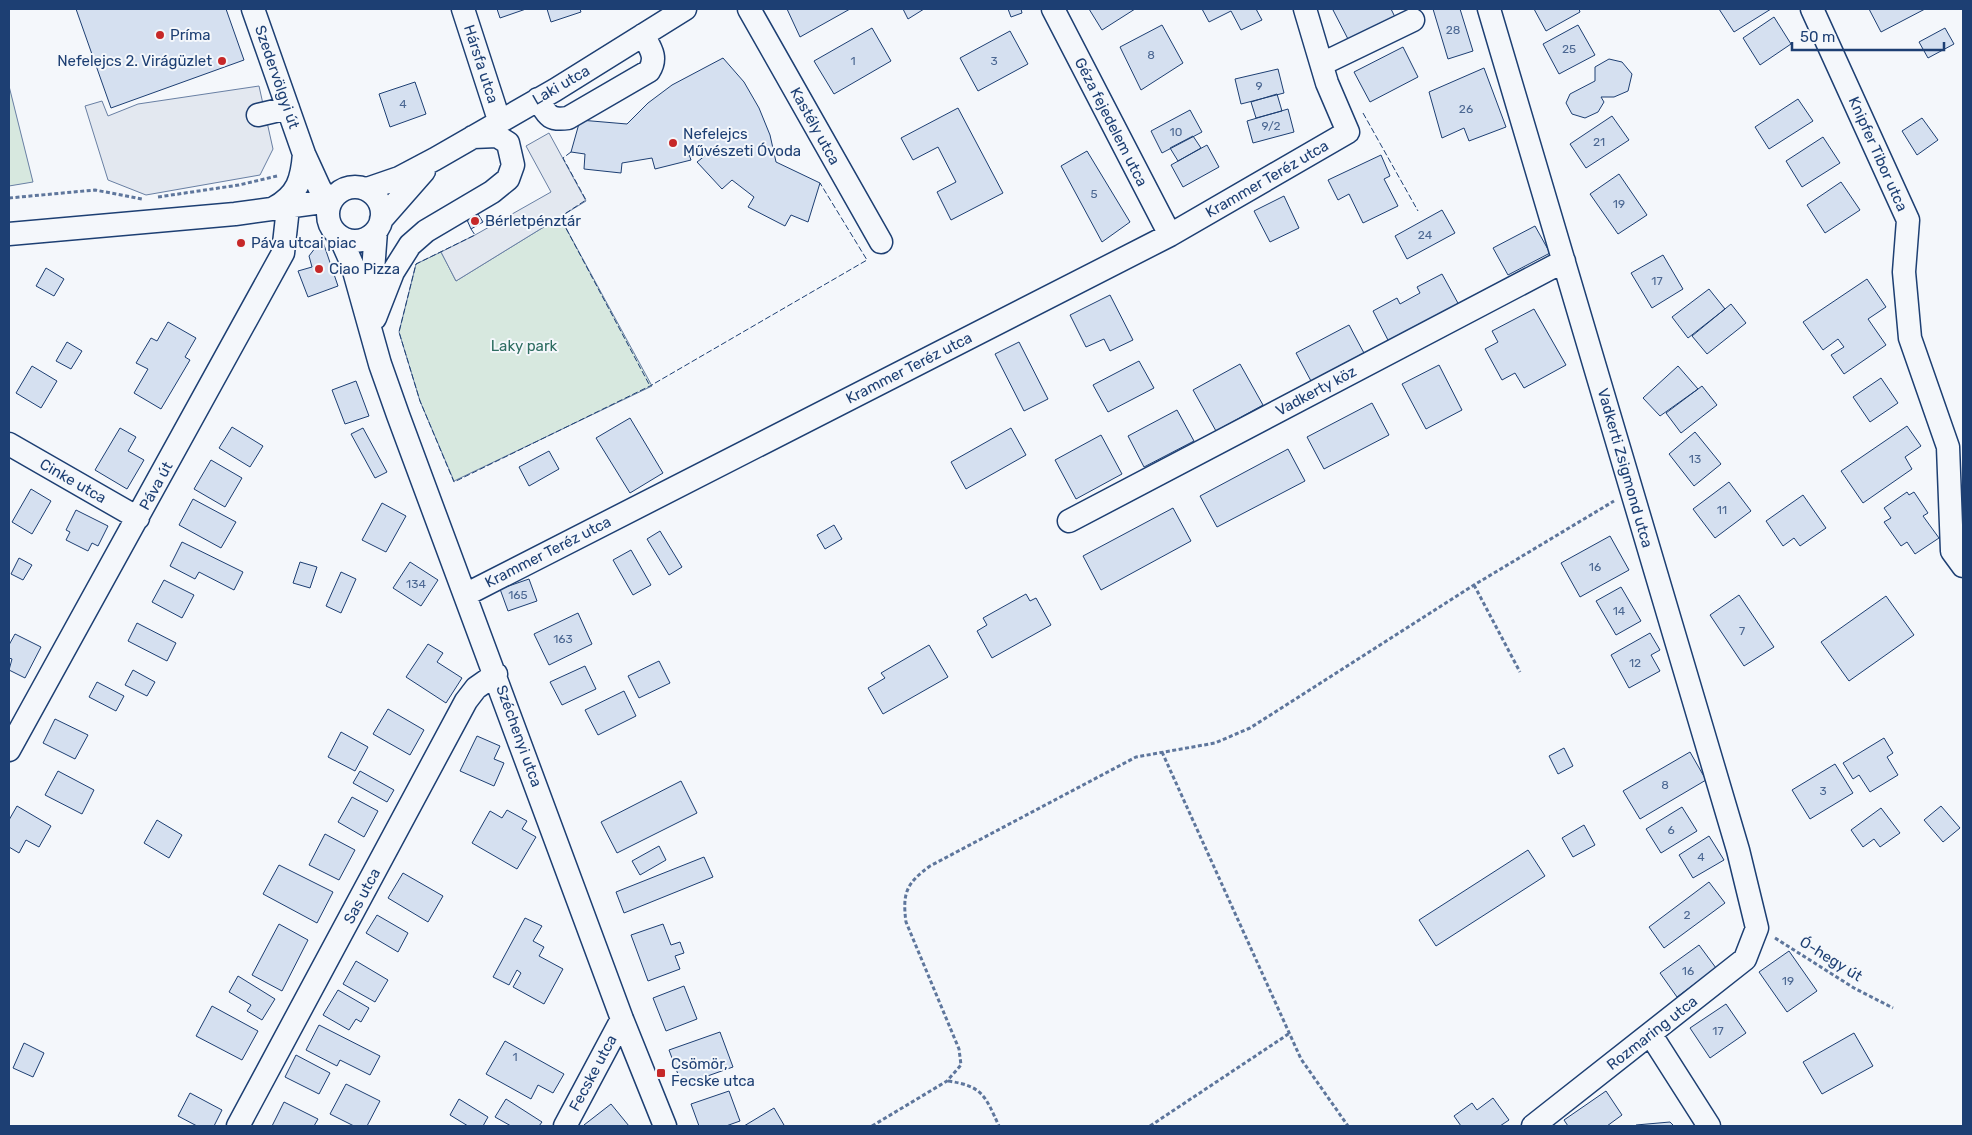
<svg xmlns="http://www.w3.org/2000/svg" width="1972" height="1135" viewBox="0 0 1972 1135" font-family="Rubik,sans-serif">
  <style>
    .green { fill: #d7e8df; stroke: #687fa3 }
    .parking { fill: #e3e8f0; stroke: #687fa3 }
    .building { fill: #d5e0f0; stroke: #1d3f73 }
    .lines { fill: none; stroke-linecap: round; stroke-linejoin: round }
    .minor-casing { stroke: #1d3f73; stroke-width: 25 }
    .path { stroke: #5e769c; stroke-width: 3; stroke-dasharray: 4 2.5; stroke-linecap: butt }
    .minor { stroke: #f4f7fb; stroke-width: 22 }
    .fence { stroke: #1d3f73; stroke-width: 1; stroke-dasharray: 6 2.5; stroke-linecap: butt }
    .poi-dot { fill: #c62828; stroke: #f4f7fb; stroke-width: 2 }
    .labels { text-anchor: middle; stroke-width: 4; stroke-linejoin: round; paint-order: stroke }
    .number-label { font-size: 12px; fill: #4b6792 }
    .poi-label { font-size: 15px; fill: #1d3f73; stroke: #f4f7fb; text-anchor: start }
    .street-label { font-size: 15px; fill: #1d3f73; stroke: #f4f7fb }
    .park-label { font-size: 15px; fill: #2c6c60; stroke: #f4f7fb }
  </style>
  <rect width="100%" height="100%" fill="#f4f7fb"/>
  <path class="green" d="M9 86 33 182 9 186Z
    M560 217 652 386 454 481 420 401 399 332 416 264 441 252 456 281Z"/>
  <path class="parking" d="M259 86 273 149 260 175 146 195 108 180 85 106 102 101 108 116 138 104Z
    M549 133 586 201 456 281 441 252 475 235 551 192 526 146Z"/>
  <path class="building" d="M76 9H226L244 60 111 108Z
    M497 9H526L500 18Z
    M547 9H580L581 12 551 22Z
    M787 9H850L800 37Z
    M903 9H924L908 19Z
    M1008 9H1021L1022 13 1011 17Z
    M1089 9H1135L1102 30Z
    M1202 9H1256L1262 20 1241 30 1231 11 1209 22Z
    M1335 9H1391L1395 17 1349 41 1333 10Z
    M1433 9H1460L1473 51 1448 59Z
    M1534 9H1579L1580 12 1546 31Z
    M1719 9H1771L1734 32Z
    M1869 9H1925L1881 32Z
    M1774 17 1791 44 1760 65 1743 38Z
    M1162 25 1183 63 1141 90 1120 47Z
    M1578 25 1595 55 1559 74 1543 44Z
    M872 28 891 61 834 94 814 61Z
    M1945 28 1954 44 1928 58 1919 42Z
    M1010 31 1028 64 978 91 960 58Z
    M1403 47 1418 77 1370 102 1354 72Z
    M723 58 744 82 759 108 770 135 776 162 820 183 808 222 791 215 785 226 748 207 754 197 732 180 722 189 697 162 706 155 688 151 691 160 655 169 652 158 622 163 621 173 584 169 585 154 571 152 580 120 627 124 648 103 672 85Z
    M1609 59 1622 62 1632 74 1628 91 1614 97H1601L1604 102 1598 112 1585 118 1572 114 1566 103 1570 94 1595 81V67Z
    M1484 68 1506 127 1469 141 1464 128 1442 138 1429 92Z
    M1278 69 1284 93 1241 104 1235 79Z
    M415 82 426 114 390 127 379 94Z
    M1277 94 1282 111 1256 118 1251 102Z
    M1798 99 1813 121 1769 149 1755 127Z
    M958 108 1003 193 951 220 937 192 956 182 938 147 913 160 901 138Z
    M1288 109 1294 132 1253 143 1247 121Z
    M1190 110 1202 132 1162 153 1151 131Z
    M1612 116 1629 140 1586 168 1570 144Z
    M1922 118 1938 140 1917 155 1902 131Z
    M1193 136 1201 148 1178 161 1170 148Z
    M1823 137 1840 163 1802 187 1786 161Z
    M1207 145 1219 167 1183 187 1171 165Z
    M1087 151 1130 222 1102 242 1061 166Z
    M1381 155 1390 176 1384 179 1398 206 1363 223 1349 194 1338 200 1328 180Z
    M1619 174 1647 215 1618 234 1590 194Z
    M1841 182 1860 210 1825 233 1807 205Z
    M1284 196 1299 228 1270 242 1254 211Z
    M1442 210 1455 233 1407 259 1395 236Z
    M478 214 483 222 471 229 467 220Z
    M1535 226 1550 253 1508 275 1493 248Z
    M322 239 338 286 308 297 298 271 312 267 309 256Z
    M1663 255 1683 289 1652 308 1631 273Z
    M46 268 64 279 54 296 36 286Z
    M1442 274 1459 305 1389 342 1373 311 1397 298 1400 304 1420 293 1417 287Z
    M1867 279 1886 307 1868 319 1886 345 1844 374 1831 355 1844 347 1838 339 1823 350 1803 322Z
    M1709 289 1725 309 1688 338 1672 317Z
    M1110 295 1133 340 1110 351 1104 339 1086 347 1070 315Z
    M1731 304 1746 323 1707 354 1692 336Z
    M1534 309 1566 365 1524 388 1515 373 1502 380 1485 349 1498 342 1492 331Z
    M168 322 196 338 185 357 190 360 161 409 134 393 148 369 136 363 151 338 157 341Z
    M1349 325 1364 353 1311 381 1296 353Z
    M67 342 82 351 71 369 56 361Z
    M1019 342 1048 399 1024 411 995 354Z
    M1139 361 1154 388 1108 412 1093 385Z
    M1240 364 1263 405 1216 431 1193 390Z
    M1439 365 1462 410 1426 429 1402 384Z
    M32 366 57 381 41 408 16 393Z
    M1678 366 1698 389 1660 416 1643 398Z
    M1881 378 1898 403 1870 422 1853 397Z
    M356 381 369 416 345 424 332 390Z
    M1702 386 1717 405 1681 433 1666 413Z
    M1372 403 1389 435 1324 469 1307 437Z
    M1177 410 1194 441 1144 467 1128 436Z
    M630 418 663 473 630 493 596 438Z
    M1907 426 1921 446 1905 457 1912 469 1863 503 1841 471Z
    M232 427 263 446 250 467 219 448Z
    M120 428 136 437 128 451 144 460 127 489 95 470Z
    M363 428 387 472 375 478 351 434Z
    M1011 428 1026 455 966 489 951 462Z
    M1695 432 1721 464 1694 486 1669 454Z
    M1101 435 1122 474 1076 499 1055 460Z
    M1288 449 1305 481 1217 527 1200 496Z
    M549 451 559 469 529 486 519 467Z
    M211 460 242 478 225 507 194 489Z
    M1729 482 1751 511 1715 538 1693 509Z
    M31 489 51 501 32 534 12 522Z
    M1907 492 1909 495 1914 492 1928 513 1923 516 1939 538 1915 554 1907 542 1901 546 1884 522 1891 518 1884 508Z
    M1803 495 1826 528 1800 546 1794 538 1783 546 1766 521Z
    M193 499 236 522 221 548 179 525Z
    M382 503 406 516 386 552 362 540Z
    M1173 508 1191 541 1101 590 1083 556Z
    M76 510 108 526 98 546 92 543 88 551 66 540 70 532 66 530Z
    M834 525 842 539 825 549 817 535Z
    M660 531 682 567 669 575 647 539Z
    M1610 536 1629 570 1580 597 1561 563Z
    M182 542 243 572 234 590 199 572 195 579 170 566Z
    M631 550 651 585 633 595 613 560Z
    M19 558 32 565 23 580 11 574Z
    M300 562 317 567 310 588 293 583Z
    M410 562 438 580 421 606 393 588Z
    M341 572 356 579 341 613 326 606Z
    M529 579 537 601 508 611 500 589Z
    M164 580 194 595 182 618 152 602Z
    M1621 587 1641 621 1616 635 1596 601Z
    M1026 594 1030 601 1036 598 1051 625 992 658 977 631 987 625 983 618Z
    M1739 595 1774 647 1744 666 1710 615Z
    M1886 596 1914 635 1849 681 1821 642Z
    M578 613 592 644 549 665 534 634Z
    M137 623 176 643 167 661 128 641Z
    M1650 633 1660 650 1651 655 1660 671 1629 688 1611 655Z
    M15 634 41 647 25 678 9 670 12 659 9 658V645Z
    M428 644 443 653 437 662 462 678 446 703 406 677Z
    M929 645 948 677 883 714 868 688 885 678 881 673Z
    M659 661 670 683 639 698 628 676Z
    M585 666 596 689 562 705 550 682Z
    M133 670 155 682 147 696 125 685Z
    M97 682 124 696 116 711 89 697Z
    M624 691 636 716 598 735 585 710Z
    M388 709 424 730 410 755 373 734Z
    M55 719 88 735 75 759 43 743Z
    M341 732 368 747 355 771 328 757Z
    M477 736 500 746 494 759 504 763 494 786 460 771Z
    M1884 738 1893 753 1887 757 1898 775 1870 792 1859 775 1853 779 1843 763Z
    M1564 748 1573 766 1558 774 1549 756Z
    M1690 752 1706 780 1640 819 1623 791Z
    M1835 764 1853 793 1810 819 1792 790Z
    M58 771 94 790 82 814 45 795Z
    M360 771 394 790 387 802 353 783Z
    M681 781 697 813 617 853 601 822Z
    M352 797 378 811 364 837 338 822Z
    M17 806 51 826 39 847 26 840 19 853 9 847V820Z
    M1941 806 1960 828 1943 842 1924 820Z
    M1682 807 1697 831 1661 853 1646 829Z
    M1881 808 1900 833 1880 847 1874 839 1863 847 1851 830Z
    M507 810 527 821 522 829 536 837 517 869 472 843 490 811 502 818Z
    M157 820 182 835 169 858 144 843Z
    M1584 825 1595 845 1573 857 1562 838Z
    M325 834 355 850 339 880 309 865Z
    M1709 836 1724 860 1693 878 1679 855Z
    M659 846 666 860 640 875 632 861Z
    M1528 850 1545 876 1436 946 1419 920Z
    M704 857 713 877 624 913 616 892Z
    M279 865 333 892 317 923 263 894Z
    M403 873 443 896 428 922 388 898Z
    M1709 882 1725 903 1664 948 1649 927Z
    M377 915 408 933 398 952 366 933Z
    M525 918 542 926 533 941 544 947 539 956 563 969 544 1004 513 987 521 973 517 970 509 985 493 977Z
    M279 924 308 940 282 991 252 975Z
    M663 924 671 945 680 942 684 953 675 956 680 969 648 981 631 935Z
    M1699 945 1716 968 1677 997 1660 973Z
    M1789 951 1817 991 1787 1012 1759 972Z
    M356 961 388 980 375 1002 343 984Z
    M238 976 275 999 262 1020 247 1011 251 1005 229 992Z
    M684 986 697 1019 666 1031 653 998Z
    M338 990 369 1008 361 1022 356 1019 349 1030 323 1015Z
    M1726 1004 1746 1033 1710 1058 1690 1028Z
    M212 1006 258 1031 242 1060 196 1036Z
    M319 1025 380 1056 370 1075 340 1060 337 1066 306 1050Z
    M720 1032 733 1067 682 1085 669 1050Z
    M1854 1033 1873 1066 1822 1094 1803 1062Z
    M505 1041 564 1074 553 1093 538 1085 531 1099 486 1074Z
    M24 1043 44 1053 33 1077 13 1068Z
    M296 1055 330 1073 319 1094 285 1077Z
    M346 1084 380 1101 367 1126H354L330 1114Z
    M729 1091 740 1121 726 1126H699L691 1104Z
    M1606 1091 1622 1115 1607 1126H1568L1564 1120Z
    M190 1093 222 1110 214 1126H197L178 1116Z
    M1493 1098 1509 1120 1500 1126H1461L1454 1116 1472 1103 1477 1110Z
    M459 1099 488 1117 483 1126H468L450 1115Z
    M506 1099 542 1122 539 1126H511L495 1117Z
    M284 1102 318 1119 314 1126H272Z
    M611 1104 629 1126H585L584 1125Z
    M774 1108 784 1125 782 1126H744Z
    M1670 1122 1674 1126H1636V1125Z"/>
  <g class="lines">
    <defs>
      <path id="minor" d="M253 9 304 154 320 189 330 201
        M463 9 499 120
        M749 9 881 242
        M1053 9 1170 235
        M1489 9 1738 850 1757 928 1745 959 1533 1126
        M1812 9 1908 220 1904 272 1910 338 1948 447 1952 551 1963 566
        M1322 64 1413 20
        M538 99C547 114 548 121 568 118L649 71C658 57 650 48 643 35
        M258 115 288 108
        M328 214a27 27 0 1 1 54 0a27 27 0 1 1-54 0Z
        M367 189 399 178 435 159 555 90 685 9
        M274 208C298 195 302 179 304 154
        M381 220 424 171
        M9 234 235 214 330 201
        M340 237 352 264 380 364 398 415 622 1019 665 1126
        M375 309 373 271 376 231
        M375 318 393 272 410 245 426 231 492 192 508 179 513 165 508 143 497 136 473 137
        M9 444 138 518
        M1069 521 1564 261
        M465 595 1170 235 1348 132 1327 83 1305 9
        M9 750 283 253 287 217
        M1651 1035 1709 1126
        M238 1126 466 701 476 688 496 674
        M565 1126 622 1019"/>
    </defs>
    <use href="#minor" class="minor-casing"/>
    <path class="path" d="M158 197 239 185 277 176
      M9 198 95 190 142 199
      M1474 585 1520 672
      M1162 752 1301 1059 1348 1126
      M1775 938 1854 988 1893 1008
      M948 1081C983 1086 985 1096 999 1126
      M872 1126 947 1081 961 1065 959 1049 906 922C902 892 907 883 930 866L1136 757 1215 743 1250 728 1474 585 1614 501
      M1150 1126 1290 1033"/>
    <use href="#minor" class="minor"/>
    <path class="fence" d="M1363 113 1418 211
      M571 152 563 158 586 200 560 217 650 386
      M471 229 475 235 416 264 399 332 420 401 454 482 650 386 867 260 820 183"/>
  </g>
  <g class="poi-dot">
    <circle cx="160" cy="35" r="5"/>
    <circle cx="222" cy="61" r="5"/>
    <circle cx="673" cy="143" r="5"/>
    <circle cx="475" cy="221" r="5"/>
    <circle cx="241" cy="243" r="5"/>
    <circle cx="319" cy="269" r="5"/>
    <rect x="656" y="1068" width="10" height="10" rx="2.5"/>
  </g>
  <g class="labels">
    <g class="number-label">
      <text x="1453" y="34">28</text>
      <text x="1569" y="53">25</text>
      <text x="1151" y="59">8</text>
      <text x="853" y="65">1</text>
      <text x="994" y="65">3</text>
      <text x="1259" y="90">9</text>
      <text x="403" y="108">4</text>
      <text x="1466" y="113">26</text>
      <text x="1271" y="130">9/2</text>
      <text x="1176" y="136">10</text>
      <text x="1599" y="146">21</text>
      <text x="1094" y="198">5</text>
      <text x="1619" y="208">19</text>
      <text x="1425" y="239">24</text>
      <text x="1657" y="285">17</text>
      <text x="1695" y="463">13</text>
      <text x="1722" y="514">11</text>
      <text x="1595" y="571">16</text>
      <text x="416" y="588">134</text>
      <text x="518" y="599">165</text>
      <text x="1619" y="615">14</text>
      <text x="1742" y="635">7</text>
      <text x="563" y="643">163</text>
      <text x="1635" y="667">12</text>
      <text x="1665" y="789">8</text>
      <text x="1823" y="795">3</text>
      <text x="1671" y="834">6</text>
      <text x="1701" y="861">4</text>
      <text x="1687" y="919">2</text>
      <text x="1688" y="975">16</text>
      <text x="1788" y="985">19</text>
      <text x="1718" y="1035">17</text>
      <text x="515" y="1061">1</text>
    </g>
    <g class="poi-label">
      <text x="170" y="40">Príma</text>
      <text x="212" y="66" text-anchor="end">Nefelejcs 2. Virágüzlet</text>
      <text x="683" y="139">Nefelejcs<tspan x="683" dy="17">Művészeti Óvoda</tspan></text>
      <text x="485" y="226">Bérletpénztár</text>
      <text x="251" y="248">Páva utcai piac</text>
      <text x="329" y="274">Ciao Pizza</text>
      <text x="671" y="1069">Csömör,<tspan x="671" dy="17">Fecske utca</tspan></text>
    </g>
    <g class="street-label">
      <text transform="translate(481 64) rotate(72)" y="5">Hársfa utca</text>
      <text transform="translate(277 77) rotate(71)" y="5">Szedervölgyi út</text>
      <text transform="translate(561 85) rotate(-30)" y="5">Laki utca</text>
      <text transform="translate(1111 122) rotate(63)" y="5">Géza fejedelem utca</text>
      <text transform="translate(815 126) rotate(61)" y="5">Kastély utca</text>
      <text transform="translate(1878 154) rotate(66)" y="5">Knipfer Tibor utca</text>
      <text transform="translate(1267 179) rotate(-30)" y="5">Krammer Teréz utca</text>
      <text transform="translate(909 368) rotate(-27)" y="5">Krammer Teréz utca</text>
      <text transform="translate(1316 391) rotate(-28)" y="5">Vadkerty köz</text>
      <text transform="translate(1625 468) rotate(74)" y="5">Vadkerti Zsigmond utca</text>
      <text transform="translate(73 481) rotate(30)" y="5">Cinke utca</text>
      <text transform="translate(156 486) rotate(-61)" y="5">Páva út</text>
      <text transform="translate(548 552) rotate(-27)" y="5">Krammer Teréz utca</text>
      <text transform="translate(519 736) rotate(70)" y="5">Széchenyi utca</text>
      <text transform="translate(362 896) rotate(-62)" y="5">Sas utca</text>
      <text transform="translate(1831 959) rotate(32)" y="5">Ó-hegy út</text>
      <text transform="translate(1652 1033) rotate(-38)" y="5">Rozmaring utca</text>
      <text transform="translate(593 1073) rotate(-62)" y="5">Fecske utca</text>
    </g>
    <g class="park-label">
      <text x="524" y="351">Laky park</text>
    </g>
  </g>
  <rect width="1972" height="1135" fill="none" stroke="#1d3f73" stroke-width="20"/>
  <path d="M1792 42v8h152v-8" fill="none" stroke="#1d3f73" stroke-width="2.5"/>
  <text x="1800" y="42" font-size="15" fill="#1d3f73" stroke="#f4f7fb" stroke-width="4" paint-order="stroke">50 m</text>
</svg>
